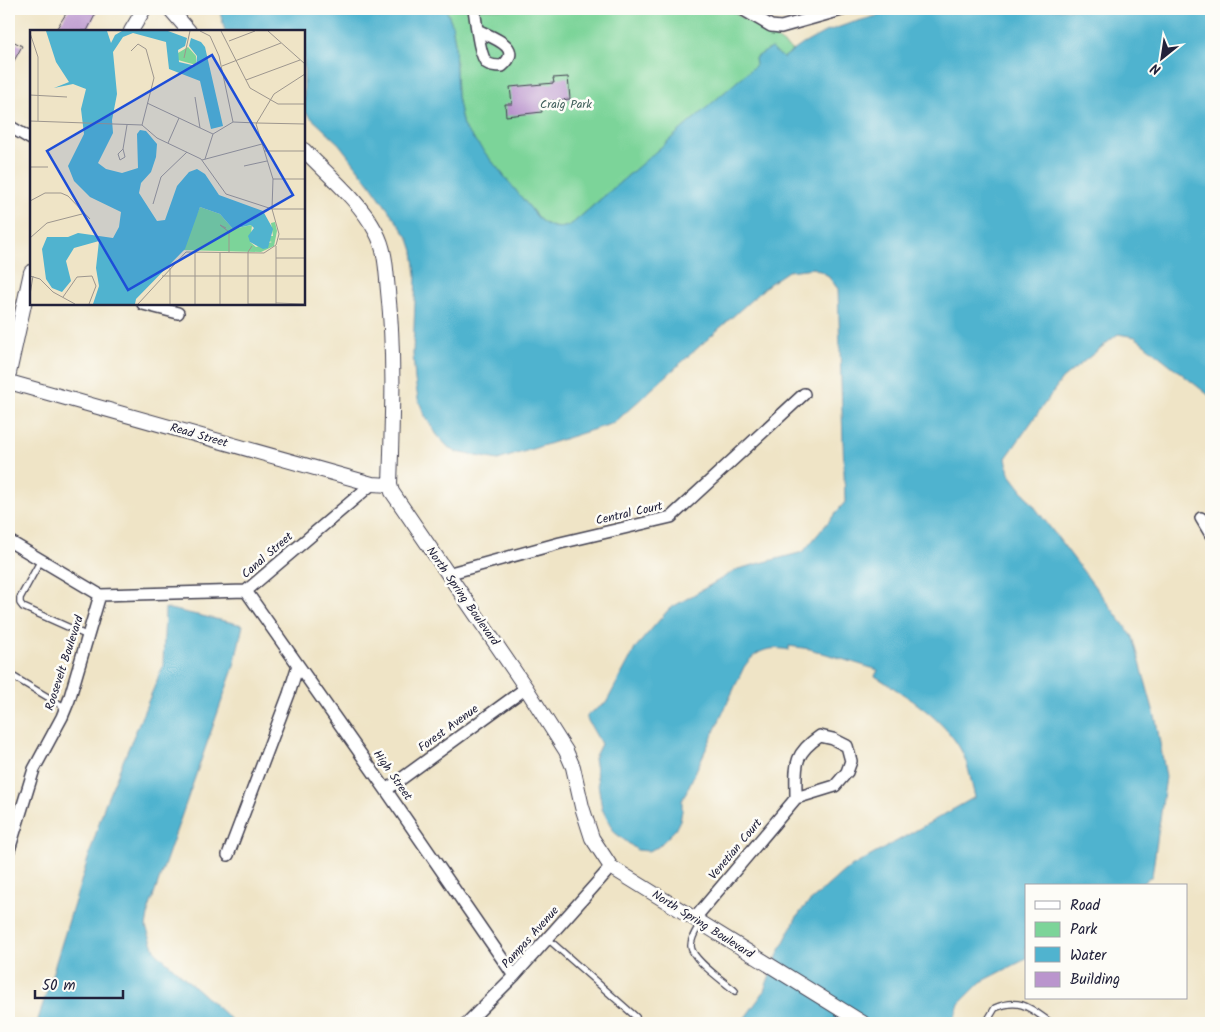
<svg xmlns="http://www.w3.org/2000/svg" width="1220" height="1032" viewBox="0 0 1220 1032" font-family="Kalam,sans-serif">
  <style>
    .green { fill: #7cd499; stroke: #4f7b6a }
    .water { fill: #50b3cf; stroke: #396a85 }
    .building { fill: #ba95cd }
    .lines { fill: none; stroke-linecap: round; stroke-linejoin: round }
    .service-casing { stroke: #413f50; stroke-width: 8 }
    .minor-casing { stroke: #413f50; stroke-width: 14 }
    .tertiary-casing { stroke: #413f50; stroke-width: 16 }
    .service { stroke: #fff; stroke-width: 5.5 }
    .minor { stroke: #fff; stroke-width: 11 }
    .tertiary { stroke: #fff; stroke-width: 14 }
    .labels { text-anchor: middle; stroke-width: 5; stroke-linejoin: round; paint-order: stroke }
    .park-label { font-size: 12px; fill: #42605c; stroke: #fdfcf7 }
    .street-label { font-size: 12px; fill: #22223b; stroke: #fdfcf7 }
    .inset-road { fill: none; stroke: #9d968e; stroke-width: 1 }
    .view { fill: #1d4ed8; fill-opacity: 0.15; stroke: #1d4ed8; stroke-width: 2.5 }
    .inset-edge { fill: none; stroke: #22223b; stroke-width: 2.5 }
  </style>
  <rect width="100%" height="100%" fill="#fdfcf7"/>
  <filter id="ink" filterUnits="userSpaceOnUse"><feTurbulence type="fractalNoise" baseFrequency=".02" numOctaves="2"/><feDisplacementMap in="SourceGraphic" scale="10" xChannelSelector="R" yChannelSelector="G"/><feConvolveMatrix kernelMatrix="1 2 1 2 8 2 1 2 1" color-interpolation-filters="sRGB"/></filter>
  <filter id="wash" filterUnits="userSpaceOnUse"><feTurbulence type="fractalNoise" baseFrequency=".0096" numOctaves="4" result="noise"/><feDisplacementMap in="SourceGraphic" scale="20" xChannelSelector="R" yChannelSelector="G"/><feGaussianBlur stdDeviation="1.12" result="paint"/><feColorMatrix in="noise" values="0 0 0 0 0 0 0 0 0 0 0 0 0 0 0 0 0 1.4 0 .05"/><feComposite in="paint" operator="in"/></filter>
  <g filter="url(#wash)">
    <rect width="100%" height="100%" fill="#efe4c6"/>
    <path class="green" d="M446 9H728L777 39 793 51 783 58H755L757 65 573 223C561 231 551 228 540 220L463 126 457 97 455 43 452 24Z"/>
    <path class="water" d="M219 9H446L452 24 455 43 457 97 463 126 540 220C551 228 561 231 573 223L756 65 755 58 771 48 783 58 803 44 825 32 851 23 902 9H1211V397L1135 337 1118 334 1062 379 1006 458 1009 473 1133 637 1156 720 1166 777 1152 876 1140 886H1026V959L981 982 959 1004 953 1023H741L763 993 778 954 796 918 805 906 844 871 975 797C971 783 969 766 962 752 944 718 906 696 875 676L878 670 810 649 789 646V650C769 646 756 650 744 667L682 801V811L680 820 675 830 658 847 648 851 637 850 614 832 602 809 594 758 601 744 587 719V715L606 703 636 647 669 609 738 569 803 552 845 502 838 289 827 275 814 268 788 271 769 284 614 423 498 460 456 452 448 447 437 435 425 416 418 399 415 380 413 354 416 275 413 251 409 239 370 184 339 144 304 111V31H225Z
      M165 608 243 625 234 666 149 909 146 927 156 952 235 1023H37L105 804 163 666Z"/>
    <g id="blocks">
      <path class="building" d="M69 9H98L87 31H55Z
        M9 39 22 46 9 70Z
        M568 77 570 99 541 102 542 112 506 116 505 104H512L510 87 554 83 553 78Z"/>
    </g>
  </g>
  <g filter="url(#ink)">
    <use href="#blocks" fill-opacity="0" stroke="#413f50" stroke-width="1"/>
    <g class="lines">
      <defs>
        <path id="service" d="M41 560 20 598V603L23 607 88 636
          M9 674 66 708
          M700 924C696 931 691 937 691 946 691 959 725 982 735 991
          M548 939 636 1017
          M986 1023 995 1008C1021 997 1031 1009 1051 1023"/>
        <path id="minor" d="M474 9C476 20 479 56 487 63 491 66 497 66 502 66 525 47 491 37 477 30
          M742 9 771 26 781 27 845 9
          M9 126 31 139
          M143 304 178 313
          M1201 518 1211 535
          M9 541 100 595
          M447 574 560 543 671 517 804 394
          M246 591 386 790 514 976
          M100 595 246 591 372 484
          M386 790 526 688
          M9 850 34 769 62 717 69 700 100 595
          M228 855 289 694 298 665
          M695 918 796 798 835 786 847 772 851 761 847 746 833 739 820 736C792 755 796 766 796 798
          M467 1023 514 976 611 867"/>
        <path id="tertiary" d="M170 9 189 31
          M131 31 144 9
          M304 150C329 176 359 200 376 232 386 250 386 271 388 291 395 356 392 420 390 485L392 492 526 688 566 751 573 767 582 807 592 838 611 867 863 1023
          M9 373 31 272
          M9 382 372 484 390 485"/>
      </defs>
      <use href="#service" class="service-casing"/>
      <use href="#minor" class="minor-casing"/>
      <use href="#tertiary" class="tertiary-casing"/>
      <use href="#service" class="service"/>
      <use href="#minor" class="minor"/>
      <use href="#tertiary" class="tertiary"/>
    </g>
  </g>
  <g class="labels">
    <g class="park-label">
      <text x="566" y="108">Craig Park</text>
    </g>
    <g class="street-label">
      <text transform="translate(199 435) rotate(16)" y="4">Read Street</text>
      <text transform="translate(629 513) rotate(-13)" y="4">Central Court</text>
      <text transform="translate(267 555) rotate(-41)" y="4">Canal Street</text>
      <text transform="translate(463 596) rotate(55)" y="4">North Spring Boulevard</text>
      <text transform="translate(64 663) rotate(-72)" y="4">Roosevelt Boulevard</text>
      <text transform="translate(448 728) rotate(-36)" y="4">Forest Avenue</text>
      <text transform="translate(393 775) rotate(55)" y="4">High Street</text>
      <text transform="translate(735 849) rotate(-50)" y="4">Venetian Court</text>
      <text transform="translate(703 924) rotate(32)" y="4">North Spring Boulevard</text>
      <text transform="translate(530 937) rotate(-48)" y="4">Pampas Avenue</text>
    </g>
  </g>
  <g transform="translate(30 30)">
    <rect width="275" height="275" fill="#efe4c6"/>
    <path d="M158 17 166 26V35L148 30V23ZM170 177 190 184 203 199 222 195 220 212 226 217 242 212 238 211V206H243L241 193 245 192 247 201 244 216 231 222 151 220Z" fill="#7cd499"/>
    <path d="M16 1H77L81 13 85 5 92 1H138L157 8 155 16 148 20 149 32 166 36 167 26 159 16 161 8 171 12 175 17 193 96 181 99 170 51 139 39 136 12 103 3 93 7 83 22 87 64 82 90 83 103 68 133 76 139 92 143 108 138 107 104 110 100 116 101 127 114 126 127 121 142 111 153 109 163 127 191 135 190 147 156 159 142 167 139 175 144 189 165 233 181 243 199 238 218 233 219 220 212 218 206 224 198 221 195 203 199 190 184 170 177 155 219 106 269 105 274H63L69 256 66 238 69 211 44 218 36 231 41 251 32 262 22 258 16 249 12 219 17 207H38L48 203 83 208 89 197 91 182 60 167 44 151 38 136 54 104 51 79 56 59 43 54 24 58 39 52 26 32Z" fill="#50b3cf"/>
    <path class="inset-road" d="M170 1 180 6 189 26 203 92M191 1 220 58 248 74H275M238 1 275 34M0 3 8 27V91M199 11 225 1M101 21 108 14 116 19 124 48 112 95M154 28 160 1M192 36 251 13M216 50 270 30M0 65 37 67M165 67 170 98M117 73 183 104M0 91 112 95 127 108 171 129 196 164 242 179H275M203 92 227 93M227 93 275 94M138 113 149 88M93 119 95 127 90 130 88 124 93 119 97 95M234 121H275M175 129 183 104 203 92M172 130 232 114M214 136 237 131M0 137H18M243 149H275M0 171 15 163H31L38 166 60 189M123 174 131 147 157 122M196 198 190 195 199 202V222M0 208 17 193 52 184M249 209H275M190 222V274M246 228H275M140 238V274M0 246 10 249 23 262 45 274M132 246H275M0 265 3 246M33 267 47 247 62 246 66 256 59 274M246 273 275 274M108 274 156 222 234 223 246 215 249 204 242 179 243 149 226 94 244 64 275 44M165 274V222M218 274V222L222 216M218 274H246M246 274V216"/>
    <path class="view" d="M182 25 263 165 98 260 17 121Z"/>
    <rect width="275" height="275" class="inset-edge"/>
  </g>
  <rect width="1220" height="1032" fill="none" stroke="#fdfcf7" stroke-width="30"/>
  <rect x="1025" y="884" width="162" height="115" fill="#fdfcf7" stroke="#a5a5ac"/>
  <rect x="1035" y="901" width="25" height="8" fill="#ffffff" stroke="#a5a5ac"/>
  <text x="1070" y="910" font-size="15" fill="#22223b">Road</text>
  <rect x="1035" y="922" width="25" height="15" fill="#7cd499" stroke="#a5a5ac"/>
  <text x="1070" y="934" font-size="15" fill="#22223b">Park</text>
  <rect x="1035" y="947" width="25" height="15" fill="#50b3cf" stroke="#a5a5ac"/>
  <text x="1070" y="960" font-size="15" fill="#22223b">Water</text>
  <rect x="1035" y="972" width="25" height="15" fill="#ba95cd" stroke="#a5a5ac"/>
  <text x="1070" y="984" font-size="15" fill="#22223b">Building</text>
  <g transform="translate(1162 58) rotate(210)" stroke="#fdfcf7" stroke-width="4" paint-order="stroke">
  <path d="M0-4L9 19L0 12L-9 19Z" fill="#22223b"/>
  <text y="-8" font-size="14" font-weight="bold" text-anchor="middle" fill="#22223b">N</text>
  </g>
  <path d="M35 990v8h88v-8" fill="none" stroke="#22223b" stroke-width="2.5"/>
  <text x="42" y="990" font-size="15" fill="#22223b" stroke="#fdfcf7" stroke-width="4" paint-order="stroke">50 m</text>
</svg>
